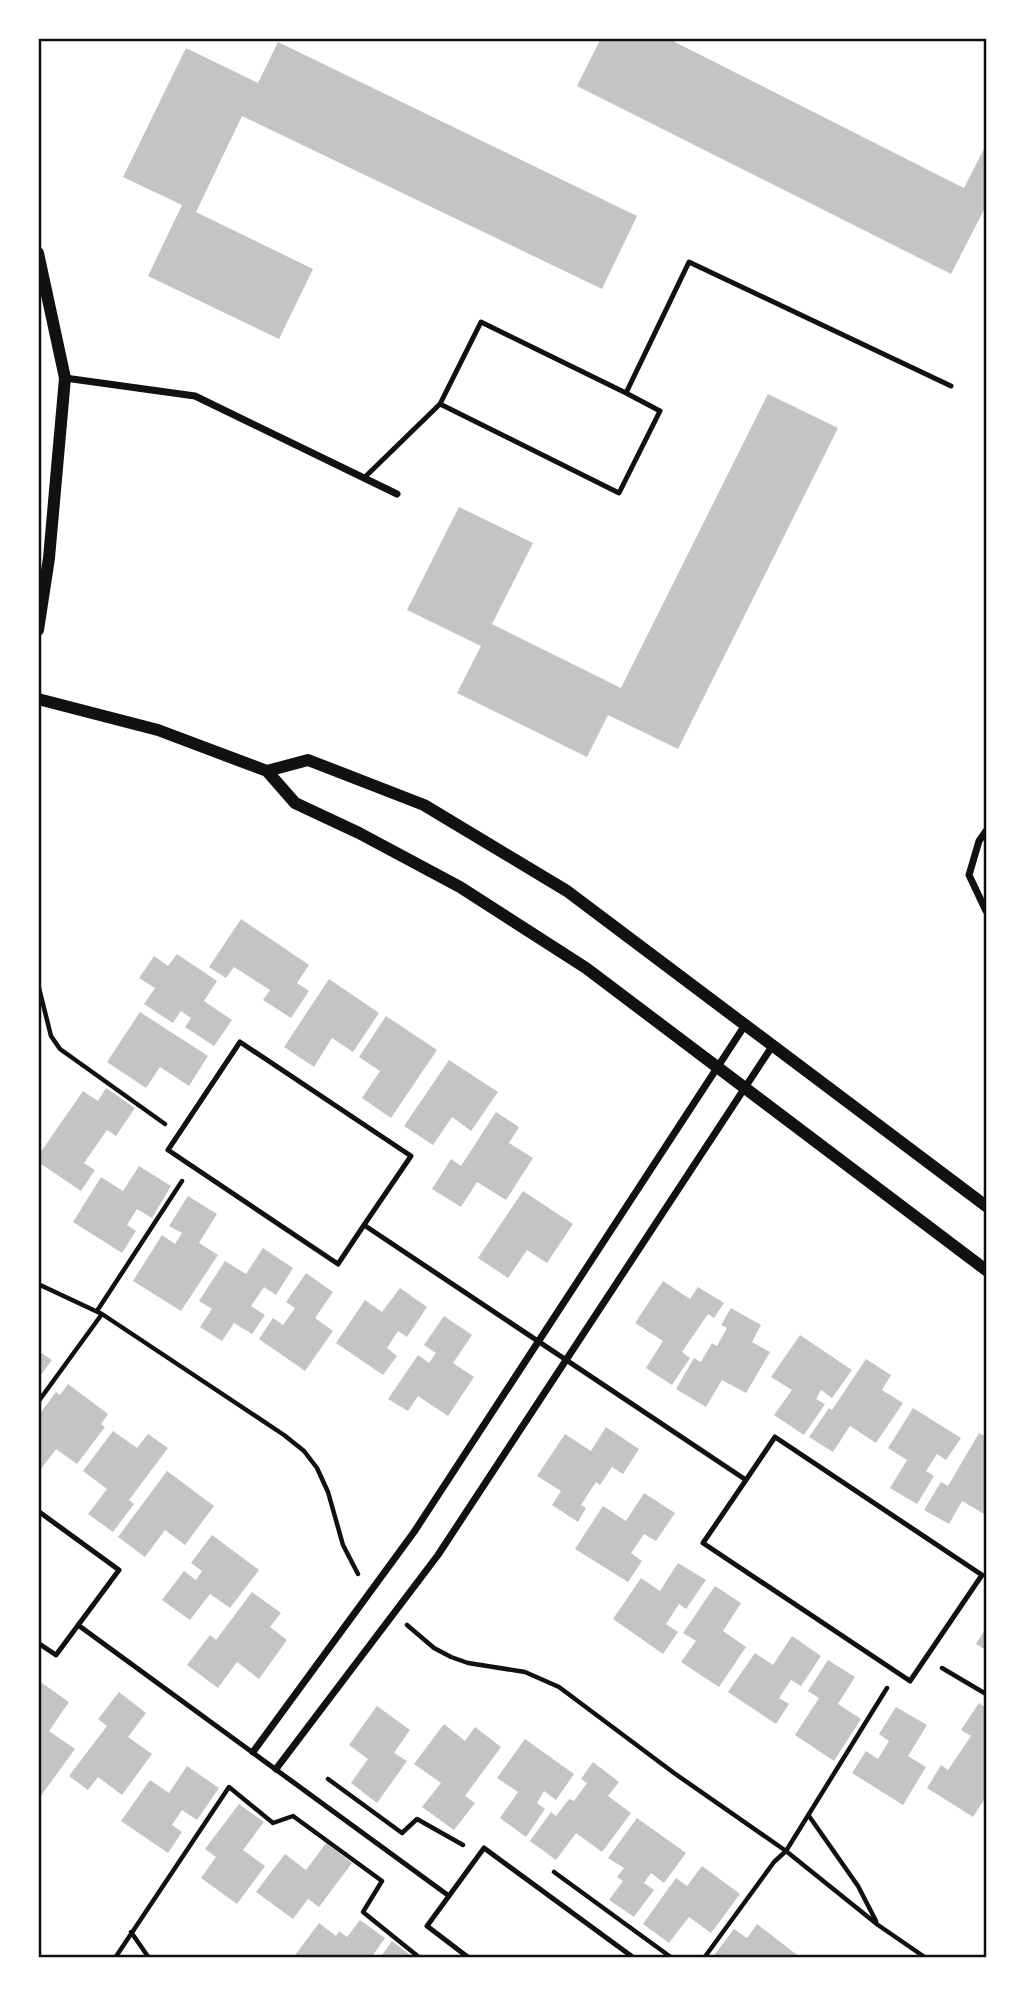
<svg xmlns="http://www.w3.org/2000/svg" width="1025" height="1996" viewBox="0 0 1025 1996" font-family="Lato,sans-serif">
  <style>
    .building { fill: #c4c4c4 }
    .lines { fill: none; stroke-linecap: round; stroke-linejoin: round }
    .path { stroke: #111; stroke-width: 4.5 }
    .service { stroke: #111; stroke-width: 5 }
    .minor { stroke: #111; stroke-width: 7 }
    .tertiary { stroke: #111; stroke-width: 12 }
    .neatline { fill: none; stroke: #111; stroke-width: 2.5 }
  </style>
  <rect width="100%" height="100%" fill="#fff"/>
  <path class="building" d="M601 38H667L964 188 986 145V206L951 274 577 86Z
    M278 42 637 216 602 289 242 116 196 212 313 269 279 339 148 276 182 205 123 177 186 48 258 83Z
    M768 394 838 428 678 749 608 715 587 757 457 693 481 646 407 610 459 507 533 543 492 624 621 688Z
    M241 919 309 965 297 983 309 991 291 1018 263 1000 270 990 234 967 226 978 209 967Z
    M177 954 217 981 204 1001 232 1020 214 1046 185 1027 191 1018 181 1011 173 1023 144 1004 155 988 139 978 154 956 168 966Z
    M329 979 379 1013 353 1052 332 1038 314 1067 284 1047Z
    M140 1012 208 1056 189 1086 160 1067 146 1088 107 1062Z
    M386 1016 437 1050 391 1118 362 1098 380 1071 359 1057Z
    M449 1060 498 1092 471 1131 452 1117 433 1145 404 1126Z
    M106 1088 135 1108 116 1136 107 1130 84 1163 95 1170 81 1191 38 1162V1156L83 1091 98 1101Z
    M496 1112 519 1127 509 1143 533 1158 506 1200 477 1182 461 1207 432 1189 451 1159 461 1166Z
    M139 1166 171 1186 152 1218 137 1209 127 1225 136 1231 122 1253 73 1222 101 1177 123 1191Z
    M523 1191 573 1224 547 1263 527 1250 508 1278 478 1258Z
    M188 1196 217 1214 199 1243 218 1255 181 1311 133 1281 162 1235 175 1244 182 1233 169 1226Z
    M263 1248 293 1268 276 1295 264 1287 251 1306 265 1315 252 1334 234 1323 222 1341 200 1327 212 1309 199 1301 225 1261 246 1274Z
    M306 1273 333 1292 315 1318 333 1331 305 1371 259 1339 273 1318 283 1325 295 1308 286 1302Z
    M663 1281 690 1299 698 1287 724 1303 714 1318 708 1314 682 1352 690 1358 672 1385 646 1368 663 1341 635 1323Z
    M400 1288 427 1307 407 1337 398 1331 387 1348 397 1356 383 1375 336 1343 365 1300 382 1312Z
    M731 1308 761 1325 752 1342 770 1352 746 1393 722 1380 706 1407 676 1389 694 1358 701 1362 712 1343 717 1346 727 1328 721 1325Z
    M444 1316 472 1335 453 1363 474 1377 448 1416 418 1396 408 1411 388 1399 418 1355 429 1363 436 1353 424 1345Z
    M800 1335 852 1370 832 1398 821 1390 816 1399 825 1404 804 1435 774 1415 792 1390 771 1377Z
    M38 1351 52 1360 38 1379Z
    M866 1359 891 1375 882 1390 903 1403 876 1443 850 1426 833 1452 809 1437 829 1408 832 1410Z
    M68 1384 108 1414 101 1424 105 1427 77 1464 56 1449 38 1473V1416L56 1392 60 1395Z
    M913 1408 961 1438 946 1460 937 1454 926 1471 934 1476 917 1504 890 1488 907 1460 888 1448Z
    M606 1427 639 1449 623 1474 612 1467 600 1485 596 1482 581 1505 586 1508 578 1522 552 1505 561 1491 537 1476 565 1434 591 1451Z
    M113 1431 137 1448 148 1434 168 1448 129 1500 134 1504 113 1532 88 1514 107 1489 83 1471Z
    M979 1433 986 1437V1515L962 1501 949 1524 924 1510 941 1482 948 1486Z
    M167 1471 214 1506 185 1545 165 1530 145 1557 118 1537Z
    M644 1493 675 1513 656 1541 644 1534 631 1553 642 1561 628 1582 575 1549 603 1506 626 1521Z
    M212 1535 259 1570 230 1608 210 1594 190 1620 162 1600 184 1571 196 1580 202 1571 191 1563Z
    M678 1563 706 1580 686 1609 679 1604 666 1624 678 1632 663 1654 613 1619 641 1578 660 1591Z
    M715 1586 741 1603 723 1631 746 1647 719 1687 681 1662 696 1641 683 1633Z
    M252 1592 281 1613 270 1627 287 1640 259 1679 237 1662 218 1688 187 1665 210 1635 216 1640Z
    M986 1628V1650L976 1644Z
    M792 1636 821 1656 801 1686 791 1680 779 1698 789 1704 776 1724 728 1692 755 1653 773 1665Z
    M828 1660 855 1677 838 1704 861 1719 834 1761 795 1735 819 1698 808 1691Z
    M42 1683 69 1702 49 1731 75 1749 38 1800V1687Z
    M119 1692 146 1713 128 1737 152 1754 122 1795 98 1777 88 1790 69 1776 107 1726 98 1719Z
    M979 1703 986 1708V1797L973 1817 927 1788 941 1765 948 1770 971 1736 961 1730Z
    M377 1706 410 1730 394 1753 407 1761 377 1803 351 1783 368 1759 349 1745Z
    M896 1707 927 1725 908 1756 926 1767 903 1805 852 1773 866 1751 878 1759 889 1741 879 1734Z
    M444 1724 465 1741 475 1727 501 1747 465 1796 475 1803 454 1830 422 1807 441 1783 414 1764Z
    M525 1739 574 1774 556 1800 544 1791 537 1803 545 1809 526 1837 500 1818 518 1792 497 1778Z
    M593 1762 619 1782 608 1796 631 1813 602 1852 576 1833 556 1860 530 1841 551 1812 556 1816 569 1799 574 1801 587 1783 581 1779Z
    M187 1766 219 1788 197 1820 182 1810 172 1825 182 1832 168 1853 121 1821 150 1780 169 1793Z
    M239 1804 264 1822 243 1850 265 1866 237 1904 201 1878 216 1857 205 1849Z
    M637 1818 686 1853 664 1883 651 1873 644 1883 654 1890 634 1917 609 1900 623 1881 617 1877 624 1868 608 1858Z
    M326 1843 352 1863 319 1907 308 1899 293 1919 256 1892 285 1854 306 1870Z
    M702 1866 740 1894 711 1933 689 1917 669 1943 643 1924 676 1878 687 1886Z
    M360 1920 385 1938 371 1958H293L319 1923 336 1936 339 1931 347 1937Z
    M757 1924 801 1958H712L734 1929 747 1938Z
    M392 1941 414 1958H380Z"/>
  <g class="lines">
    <path class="path" d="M38 984 51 1036 60 1049 165 1124
      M38 1284 102 1314 284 1435 304 1451 317 1468 328 1492 343 1545 358 1574
      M97 1311 182 1181
      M38 1402 102 1314
      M407 1625 434 1648 451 1657 468 1663 525 1672 559 1687 674 1773 786 1851 878 1925 926 1958
      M942 1668 986 1694
      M328 1779 402 1833 417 1819 463 1845
      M809 1816 858 1886 876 1921
      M554 1872 672 1958
      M131 1932 149 1958
      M115 1958 229 1787 273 1823 293 1816 382 1881 363 1912 420 1958
      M704 1958 774 1862 786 1851 887 1688"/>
    <path class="service" d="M844 38H848
      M440 404 481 322 626 393
      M365 477 440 404 619 493 660 411 626 393 689 262 951 386
      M364 1225 338 1264 168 1150 240 1042 411 1156 364 1225 746 1480 775 1437 982 1575 910 1681 703 1543 746 1480
      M38 1511 119 1570 56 1655 38 1643
      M78 1625 449 1896
      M469 1958 427 1926 484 1848 634 1958"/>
    <path class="minor" d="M65 378 195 396 397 494
      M986 831 979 841 969 875 986 911
      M253 1752 414 1532 745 1025
      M276 1769 438 1555 773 1045"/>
    <path class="tertiary" d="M38 253 65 378 49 558 38 630
      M38 699 158 730 267 771 295 803 359 833 460 887 586 968 986 1270
      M267 771 308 760 424 805 567 891 986 1206"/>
  </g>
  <rect width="1025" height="1996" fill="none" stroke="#ffffff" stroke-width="80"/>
  <rect x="40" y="40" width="945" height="1916" class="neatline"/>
</svg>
